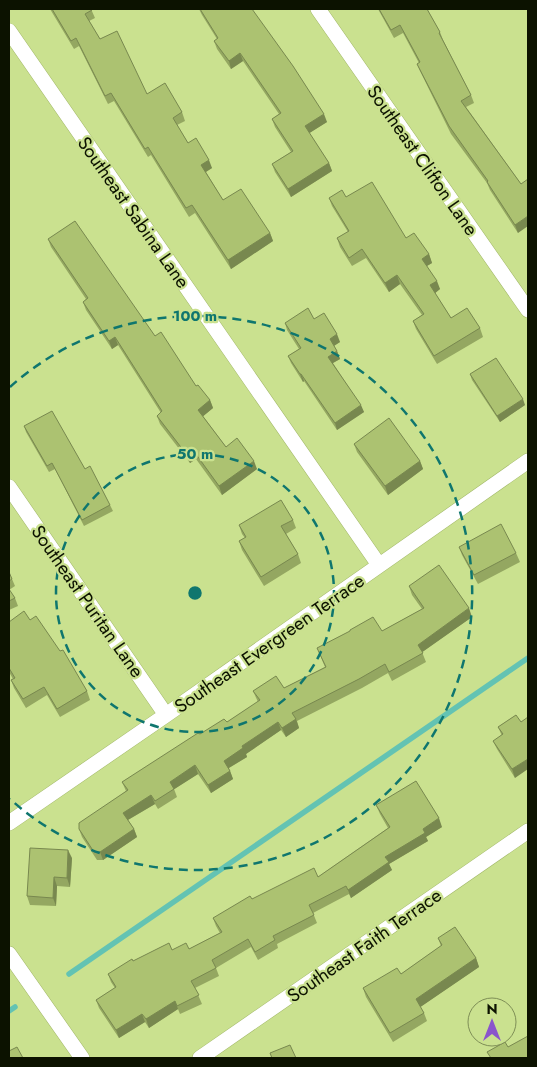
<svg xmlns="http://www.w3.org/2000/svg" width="537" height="1067" viewBox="0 0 537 1067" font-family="Jost,sans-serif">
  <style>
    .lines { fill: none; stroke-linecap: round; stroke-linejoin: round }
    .stream { stroke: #63c3b3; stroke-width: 5.5 }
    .minor-casing { stroke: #a1b767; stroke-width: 16 }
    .minor { stroke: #fff; stroke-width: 15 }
    .wall { fill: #94a761 }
    .shaded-wall { fill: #78884f }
    .building { fill: #acc271; stroke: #78884f }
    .ring { fill: none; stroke: #0f766e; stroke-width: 2.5; stroke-dasharray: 9 6 }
    .labels { text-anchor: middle; stroke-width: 4.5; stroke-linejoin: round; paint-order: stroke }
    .street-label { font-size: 19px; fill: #0c1200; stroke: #cae18f }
    .centre { fill: #0f766e; stroke: #cae18f; stroke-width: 2.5 }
    .ring-label { font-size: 15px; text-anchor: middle; font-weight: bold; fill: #0f766e; stroke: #cae18f; stroke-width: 4.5; stroke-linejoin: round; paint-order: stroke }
  </style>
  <rect width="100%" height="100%" fill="#cae18f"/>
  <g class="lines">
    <path class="stream" d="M69 974 528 658
      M9 1011 15 1007"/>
    <defs>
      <path id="minor" d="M318 9 528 310
        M9 31 379 565
        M9 487 166 715
        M9 823 166 715 528 461
        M9 954 82 1058
        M200 1058 528 831"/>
    </defs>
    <use href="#minor" class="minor-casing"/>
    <use href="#minor" class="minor"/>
  </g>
  <path class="wall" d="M50 9H91L95 18 89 21 100 39 147 94 182 112 185 121 177 125 188 143 212 168 206 172 223 200 270 233 273 241 231 269 195 213 189 217 151 155 148 157 114 101 108 104 79 46 74 49Z
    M199 9 327 122 309 133 329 163 332 171 291 197 275 172 272 164 291 152 275 127 272 119 279 114 243 61 231 69 217 49 214 41 217 39 202 15Z
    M378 9H427L440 32 443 40 471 95 474 103 466 107 521 184 518 233 490 190 487 183 451 134 420 71 417 64 419 63 403 33 394 38Z
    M346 197 429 254 432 263 427 266 440 289 435 293 451 318 480 328 483 337 437 364 416 329 413 321 422 315 400 284 389 292 366 258 352 266 340 247 337 238 348 232 332 206 329 198Z
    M48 239 155 336 196 386 210 400 213 408 203 416 226 447 257 469 222 495 196 459 190 463 160 424 157 416 161 413 118 345 112 349 86 310 83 302 86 299 51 247Z
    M314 319 340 342 334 346 337 351 340 359 333 363 364 412 337 430 304 381 303 382 291 363 288 356 299 349 287 330 285 323Z
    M470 374 525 405 500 422 472 380Z
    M24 426 110 505 113 511 84 526 55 469 49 472 26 432Z
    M354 444 420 461 423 469 388 495 357 452Z
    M293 520 296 528 286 534 298 554 301 563 264 586 242 550 239 541 245 538 242 534 239 525Z
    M459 547 516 553 520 562 478 584 462 555Z
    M9 572 15 586 9 590 15 598 18 606 9 610Z
    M409 586 472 617 422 652 426 662 392 681 388 673 362 688 297 721 299 728 286 737 281 730 246 754 247 757 229 768 233 779 211 793 198 774 174 789 177 797 158 809 155 804 128 820 134 829 137 837 103 860H97L82 837 79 829 126 791 122 782 200 734 227 722 258 702 253 691 284 688 325 667 317 648 382 631 422 609 412 595Z
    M30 620 87 691 90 700 60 717 47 695 26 708 14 688 11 680 13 679 9 672V622Z
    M516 715 515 778 497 749 493 741 502 736 498 727Z
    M376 805 442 827 426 837 428 841 389 864 392 870 351 898 349 894 313 913 317 923 277 944 278 948 258 960 251 947 216 968 219 976 195 988 202 1004 180 1014 178 1009 149 1028 145 1022 119 1038 99 1008 96 1000 115 988 111 982 108 974 133 961 172 950 189 949 220 933 216 926 213 918 252 899 318 877 388 828 380 814Z
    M72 858 70 887 57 886 56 906 30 905 27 896Z
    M438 938 476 958 479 967 420 1007 424 1013 427 1021 393 1042 366 997 363 988 401 974 441 946Z"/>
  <path class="shaded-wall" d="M240 53 243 61 231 69 229 61Z
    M324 114 327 122 308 134 305 126Z
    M209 160 212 168 204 173 201 165Z
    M329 163 332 171 291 197 288 189Z
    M528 216V226L518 233 515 225Z
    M270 233 273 241 231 269 228 260Z
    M429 254 432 263 425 267 422 259Z
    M397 275 400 284 389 292 385 283Z
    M437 281 440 289 434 294 430 285Z
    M337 334 340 342 332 347 330 339Z
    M115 337 118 345 112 349 109 341Z
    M337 351 340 359 331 364 328 357Z
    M300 374H301L304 381 303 382Z
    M523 399 525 405 500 422 497 416Z
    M210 400 213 408 201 418 198 410Z
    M361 405 364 412 337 430 335 423Z
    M193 450 196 459 190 463 187 455Z
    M254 461 257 469 222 495 219 486Z
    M420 461 423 469 388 495 385 486Z
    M469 608 472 617 421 653 418 645Z
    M296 719 299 728 286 737 282 728Z
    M278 722 281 730 246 754 247 757 227 769 224 761 242 746Z
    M528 759V769L515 778 512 769Z
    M195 765 198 774 173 790 170 782Z
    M230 771 233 779 211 793 208 785Z
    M151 795 155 804 126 821 123 813Z
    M439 818 442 827 426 837 428 841 389 864 392 870 351 898 348 890 385 857 423 829Z
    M134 829 137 837 103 860 100 852Z
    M68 850 72 858 70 887 67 878Z
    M54 877 57 886 56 906 53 898Z
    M476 958 479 967 419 1008 416 999Z
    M175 1001 178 1009 149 1028 146 1019Z
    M142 1014 145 1022 119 1038 116 1030Z"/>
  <path class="building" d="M52 9H91L92 10 85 14 100 39 117 31 147 94 165 83 182 112 173 118 188 143 196 138 209 160 201 165 223 200 241 189 270 233 228 260 192 205 186 208 148 147 145 149 111 93 105 96 76 38 71 41Z
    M200 9H252L293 66 324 114 305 126 329 163 288 189 272 164 293 151 272 119 281 113 240 53 229 61 214 41 218 38Z
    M379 9H427L440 32 439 33 471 95 461 101 521 184 528 179V216L515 225 487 182 488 181 449 126 417 64 420 62 400 25 391 30Z
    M372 182 406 238 414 233 429 254 422 259 437 281 430 285 451 318 467 308 480 328 434 356 413 321 424 314 397 275 385 283 362 249 349 258 337 238 349 231 329 198 342 190 346 197Z
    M75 221 155 336 161 332 196 386 198 385 210 400 198 410 226 447 237 438 254 461 219 486 193 450 187 455 157 416 162 411 115 337 109 341 83 302 88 298 48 239Z
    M308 308 314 319 324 313 337 334 330 339 337 351 328 357 361 405 335 423 301 374H300L288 356 301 348 285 323Z
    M496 358 523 399 497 416 470 374Z
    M52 411 85 469 90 466 110 505 82 520 52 463 47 466 24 426Z
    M389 418 420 461 385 486 354 444Z
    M281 500 293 520 281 526 298 554 261 577 239 541 246 537 239 525Z
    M501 524 516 553 474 575 459 547Z
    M439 565 469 608 418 645 423 653 389 672 385 664 359 679 292 713 296 719 282 728 278 722 242 746 243 748 224 761 230 771 208 785 195 765 170 782 174 789 155 801 151 795 123 813 134 829 100 852H94L79 829V823L128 790 122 782 198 733 200 734 224 719 227 722 260 700 253 691 276 676 284 688 326 667 317 648 350 631V630L373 617 382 631 424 608 409 586Z
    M9 572 12 579 9 581Z
    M9 589 15 598 9 601Z
    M24 611 30 620 36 616 60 651 63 650 87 691 57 709 44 687 23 699 11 680 15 678 9 668V622Z
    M516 715 521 722 528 717V759L512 769 493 741 503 734 498 727Z
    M416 781 439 818 423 829 425 833 385 857 389 862 348 890 346 886 309 905 314 915 273 936 275 940 255 952 248 939 212 960 216 968 191 981 199 995 177 1006 175 1001 146 1019 142 1014 116 1030 96 1000 116 987 108 974 132 959 133 961 169 943 172 950 186 943 189 949 222 932 213 918 250 896 252 899 314 868 318 877 390 827 376 805Z
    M30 848 68 850 67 878 54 877 53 898 27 896Z
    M455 927 476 958 416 999 424 1013 390 1033 363 988 397 968 401 974 442 945 438 938Z
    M528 1036V1058H491L487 1052 505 1042 508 1047Z
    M290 1045 296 1058H272L270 1053Z
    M17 1047 23 1058H9V1051Z"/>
  <g class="ring">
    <circle cx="195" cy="593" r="139"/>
    <path d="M10 387A277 277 0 1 1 10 799"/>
  </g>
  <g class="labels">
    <g class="street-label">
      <text transform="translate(423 160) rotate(55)" y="7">Southeast Clifton Lane</text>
      <text transform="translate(134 212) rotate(55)" y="7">Southeast Sabina Lane</text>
      <text transform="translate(88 601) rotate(55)" y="7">Southeast Puritan Lane</text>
      <text transform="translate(269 643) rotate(-35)" y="7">Southeast Evergreen Terrace</text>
      <text transform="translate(364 945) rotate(-35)" y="7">Southeast Faith Terrace</text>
    </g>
  </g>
  <circle cx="195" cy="593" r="8" class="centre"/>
  <g class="ring-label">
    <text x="195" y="321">100 m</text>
    <text x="195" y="459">50 m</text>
  </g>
  <rect width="537" height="1067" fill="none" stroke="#0c1200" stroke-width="20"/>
  <g transform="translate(492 1022)"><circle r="24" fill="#cae18f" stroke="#7e8e56"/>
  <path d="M0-4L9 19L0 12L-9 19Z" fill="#8a54cc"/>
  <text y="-8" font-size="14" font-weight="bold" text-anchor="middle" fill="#0c1200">N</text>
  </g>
</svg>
